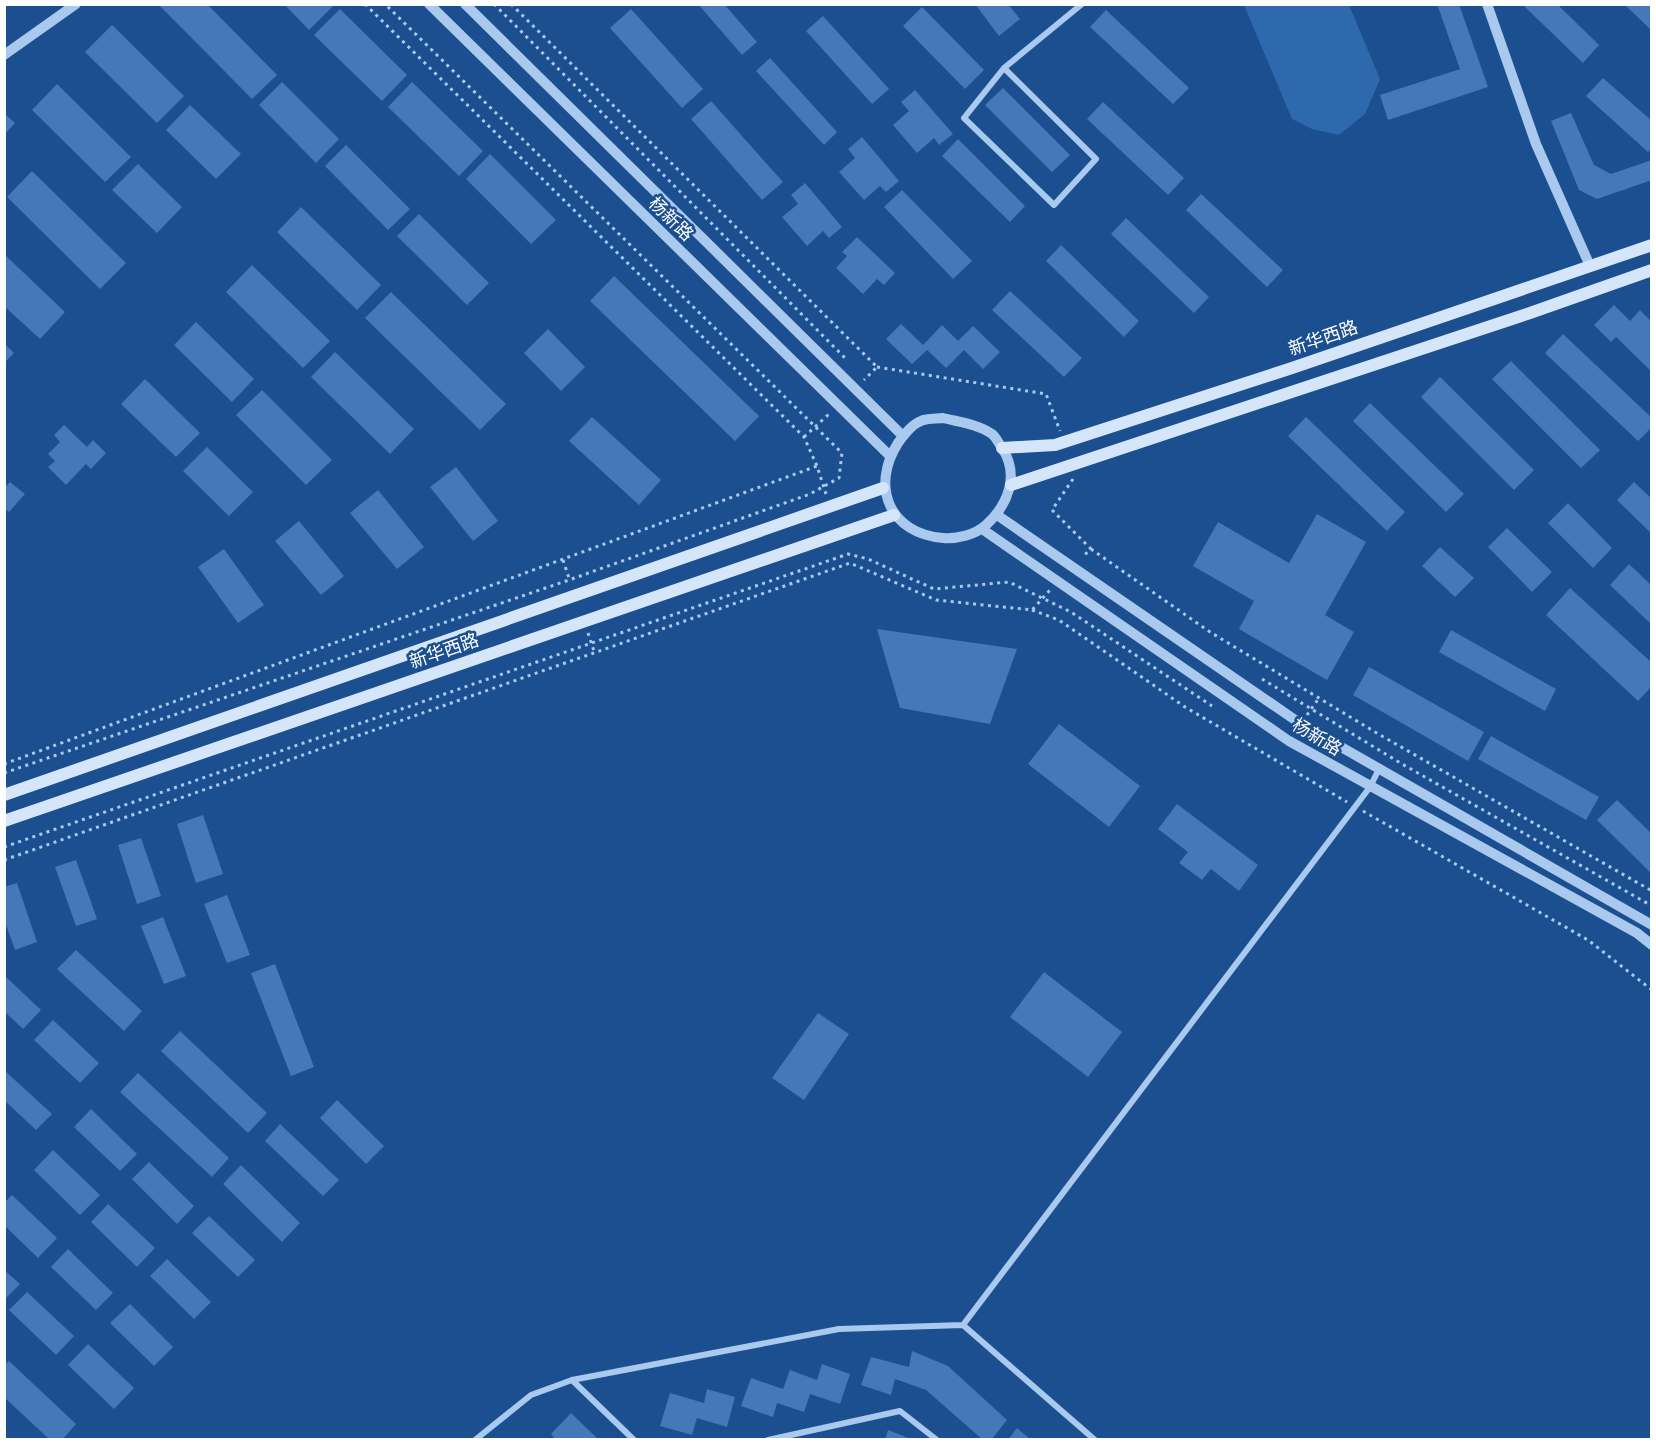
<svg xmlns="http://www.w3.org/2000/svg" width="1656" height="1444" viewBox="0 0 1656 1444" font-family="Arial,'Noto Sans SC',sans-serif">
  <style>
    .green { fill: #2e69ad }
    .building { fill: #4478b7 }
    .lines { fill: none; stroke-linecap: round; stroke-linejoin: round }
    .path { stroke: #a9c9ee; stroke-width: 3; stroke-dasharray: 3 4.5; stroke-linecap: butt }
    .minor { stroke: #a9c9ee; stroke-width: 6 }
    .tertiary { stroke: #a9c9ee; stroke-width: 10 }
    .secondary { stroke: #d6e6fa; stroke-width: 12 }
    .labels { text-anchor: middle; stroke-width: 5; stroke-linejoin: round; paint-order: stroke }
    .street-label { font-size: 18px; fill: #fff; stroke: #1b4f8f }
  </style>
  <rect width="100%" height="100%" fill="#1b4f8f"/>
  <path class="green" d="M1244 5H1349L1380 79 1365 114 1339 135 1312 129 1292 119Z"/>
  <path class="building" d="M158 4H207L277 75 252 99Z
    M284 4H335L309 30Z
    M698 4H724L757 42 742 55Z
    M975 4H1008L1020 19 999 36Z
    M1437 4H1459L1488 87 1388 120 1380 95 1460 69Z
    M1522 4H1557L1599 45 1583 63Z
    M1624 4H1652V31Z
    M922 7 984 70 965 89 903 26Z
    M340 9 407 75 382 101 314 35Z
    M631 9 703 89 682 108 610 28Z
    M1106 10 1189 88 1173 104 1090 27Z
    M823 16 889 89 872 104 806 31Z
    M112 25 184 96 157 123 85 52Z
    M770 58 837 132 824 145 756 71Z
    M1603 78 1652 121V148L1648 152 1586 96Z
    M282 82 339 139 316 163 259 105Z
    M412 82 483 151 459 176 388 107Z
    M57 84 131 157 105 182 32 110Z
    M1003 88 1070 155 1052 172 985 105Z
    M915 90 953 134 939 145 934 138 917 153 893 125 909 111 901 102Z
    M711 101 783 182 762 200 691 119Z
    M1103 102 1184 178 1168 195 1087 119Z
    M190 105 241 154 216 179 166 130Z
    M4 113 15 123 4 135Z
    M1571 113 1594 165 1611 174 1652 160V180L1597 199 1579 190 1551 121Z
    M862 137 899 181 886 192 880 186 864 200 839 172 855 158 848 149Z
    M958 139 1025 206 1010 222 942 156Z
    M346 145 410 209 388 230 325 166Z
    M490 154 556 220 531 244 466 179Z
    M138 164 182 207 157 233 112 190Z
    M32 171 126 263 100 289 7 197Z
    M805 183 842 227 829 238 823 231 807 246 782 217 798 204 791 195Z
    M902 190 972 261 953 279 884 207Z
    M1201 194 1283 270 1267 287 1186 210Z
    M301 207 381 285 357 310 277 232Z
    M419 214 489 283 467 305 397 236Z
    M1126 218 1209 297 1194 313 1111 234Z
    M857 237 895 273 884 285 877 279 863 294 836 268 847 256 842 252Z
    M1061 245 1139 321 1124 337 1046 261Z
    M4 254 65 312 40 339 4 306Z
    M252 265 330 341 303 368 226 292Z
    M614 276 759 416 735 441 590 301Z
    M1010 291 1082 358 1064 377 992 310Z
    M391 292 506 404 480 430 365 318Z
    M1614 305 1630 321 1640 310 1652 322V372L1616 337 1611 342 1594 325Z
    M196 322 254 379 232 402 174 345Z
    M901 324 923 345 942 325 958 341 973 326 1000 352 983 369 964 350 946 368 927 350 912 364 886 339Z
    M548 329 585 367 561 391 524 353Z
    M1563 334 1652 418V427L1638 441 1545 353Z
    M4 343 14 353 4 363Z
    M335 352 414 429 390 454 311 377Z
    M1511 361 1600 450 1581 468 1492 379Z
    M1440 377 1534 470 1514 490 1421 397Z
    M145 379 200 433 176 457 121 404Z
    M262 390 332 460 306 485 236 415Z
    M1370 403 1464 494 1446 512 1353 421Z
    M592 417 661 480 639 505 569 441Z
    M1306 417 1405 512 1387 531 1288 436Z
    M64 425 87 447 93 440 106 453 91 469 86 464 66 485 48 467 55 461 48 454 60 442 54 435Z
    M207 447 253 492 229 516 183 471Z
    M456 467 498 521 473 541 430 487Z
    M10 482 25 494 9 512 4 508V488Z
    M1634 482 1652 499V534L1617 500Z
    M378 490 424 547 397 569 350 513Z
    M1568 503 1612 548 1593 568 1548 523Z
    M1317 514 1366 542 1325 615 1354 632 1327 680 1239 629 1254 601 1193 566 1218 522 1289 563Z
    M299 521 344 576 321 595 275 541Z
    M1507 528 1552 572 1532 592 1488 547Z
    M1440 547 1474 578 1455 597 1422 566Z
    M224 549 264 605 238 623 198 567Z
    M1629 564 1652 586V625L1610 585Z
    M1570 588 1652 663V686L1638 701 1546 615Z
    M877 629 1017 649 990 724 900 708Z
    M1451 630 1556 689 1545 711 1439 652Z
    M1369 667 1484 732 1468 761 1353 695Z
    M1059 724 1140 786 1109 827 1028 764Z
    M1491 736 1599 797 1586 820 1478 759Z
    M1617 800 1652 834V874L1597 820Z
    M1177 804 1258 865 1239 891 1211 869 1202 880 1179 863 1188 852 1158 829Z
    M203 815 223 874 196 883 177 824Z
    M141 838 161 896 137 904 118 845Z
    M76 860 97 919 76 926 55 867Z
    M17 883 37 942 15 950 4 919V887Z
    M227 895 250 955 227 963 204 904Z
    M163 917 186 976 164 984 141 926Z
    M76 950 142 1011 124 1031 57 969Z
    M275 964 314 1067 291 1076 251 973Z
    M1044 972 1122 1032 1088 1077 1010 1017Z
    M4 975 41 1010 23 1029 4 1011Z
    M818 1013 849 1034 804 1100 772 1078Z
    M53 1020 99 1063 80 1083 34 1040Z
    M180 1031 267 1113 248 1133 161 1051Z
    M4 1070 52 1114 36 1130 4 1100Z
    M138 1073 229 1158 212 1177 120 1092Z
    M337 1100 384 1146 366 1164 320 1118Z
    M91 1109 137 1154 120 1171 74 1127Z
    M280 1124 339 1180 323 1196 265 1141Z
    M53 1150 100 1195 80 1215 34 1170Z
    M149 1162 194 1206 177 1224 132 1179Z
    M241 1165 300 1223 282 1242 223 1184Z
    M12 1195 57 1238 38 1258 4 1225V1203Z
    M108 1204 155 1248 137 1267 91 1222Z
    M209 1216 255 1260 238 1277 192 1233Z
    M68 1249 113 1293 96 1310 51 1267Z
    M167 1259 211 1302 194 1319 150 1276Z
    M4 1270 20 1284 4 1300Z
    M27 1292 74 1336 56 1355 9 1310Z
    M130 1304 173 1347 154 1366 110 1323Z
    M88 1344 134 1388 114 1409 68 1365Z
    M912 1351 948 1366 1007 1420 991 1440H983L926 1390 895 1379 891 1395 861 1385 871 1357 909 1367Z
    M9 1361 76 1424 62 1440H50L4 1397V1365Z
    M822 1364 850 1374 840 1404 810 1394 804 1412 777 1403 773 1417 741 1406 751 1378 783 1389 790 1370 817 1380Z
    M707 1389 735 1397 727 1427 697 1418 692 1435 660 1426 670 1393 704 1403Z
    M571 1413 599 1440H556L551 1434Z
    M1017 1428 1031 1440H1008Z
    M888 1430 911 1439V1440H885Z"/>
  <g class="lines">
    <path class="path" d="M365 4 804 437 817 466
      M494 4 847 360
      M511 4 877 367 864 380
      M877 367 1046 394 1060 431
      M804 437 829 414
      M1073 479 1052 510 1091 549 1082 557
      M1091 549 1210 632 1375 732 1652 891
      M563 560 570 581
      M1032 610 1059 620 1185 707 1347 802
      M588 633 594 651
      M1262 679 1402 764 1652 906
      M1307 715 1319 698
      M4 764 817 466 826 494
      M4 773 569 580 810 494 839 478 842 453 385 4
      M1363 811 1588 940 1652 990
      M4 847 848 554 868 559 934 589 1009 582 1071 612 1212 706
      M4 860 850 563 936 600 1032 610 1050 590"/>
    <path class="minor" d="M1004 68 1096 159 1054 205 964 118 1004 68 1082 4
      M963 1325 1370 787 1380 767
      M572 1380 634 1440
      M475 1440 531 1395 572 1380 839 1329 963 1325 1095 1440
      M768 1440 900 1411 937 1440"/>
    <path class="tertiary" d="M429 4 890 456
      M465 4 903 436
      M1487 4 1536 144 1590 266
      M4 55 76 4
      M943 418C959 422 978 424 992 434 996 437 999 444 1002 448 1020 475 1008 505 986 525 975 535 957 539 943 538 890 534 870 487 898 443 903 436 912 424 921 421 927 418 937 419 943 418Z
      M997 515 1301 724 1652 925
      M982 529 1289 741 1637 933 1652 945"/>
    <path class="secondary" d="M1002 448 1055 445 1289 369 1652 245
      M1011 485 1530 313 1652 270
      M4 795 883 488
      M4 821 894 515"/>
  </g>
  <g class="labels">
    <g class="street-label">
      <text transform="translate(671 219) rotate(44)" y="6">杨新路</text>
      <text transform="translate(1323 338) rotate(-19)" y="6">新华西路</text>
      <text transform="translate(444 651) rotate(-19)" y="6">新华西路</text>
      <text transform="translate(1317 737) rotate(31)" y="6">杨新路</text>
    </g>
  </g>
  <rect width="1656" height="1444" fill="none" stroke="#ffffff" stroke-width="12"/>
</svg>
